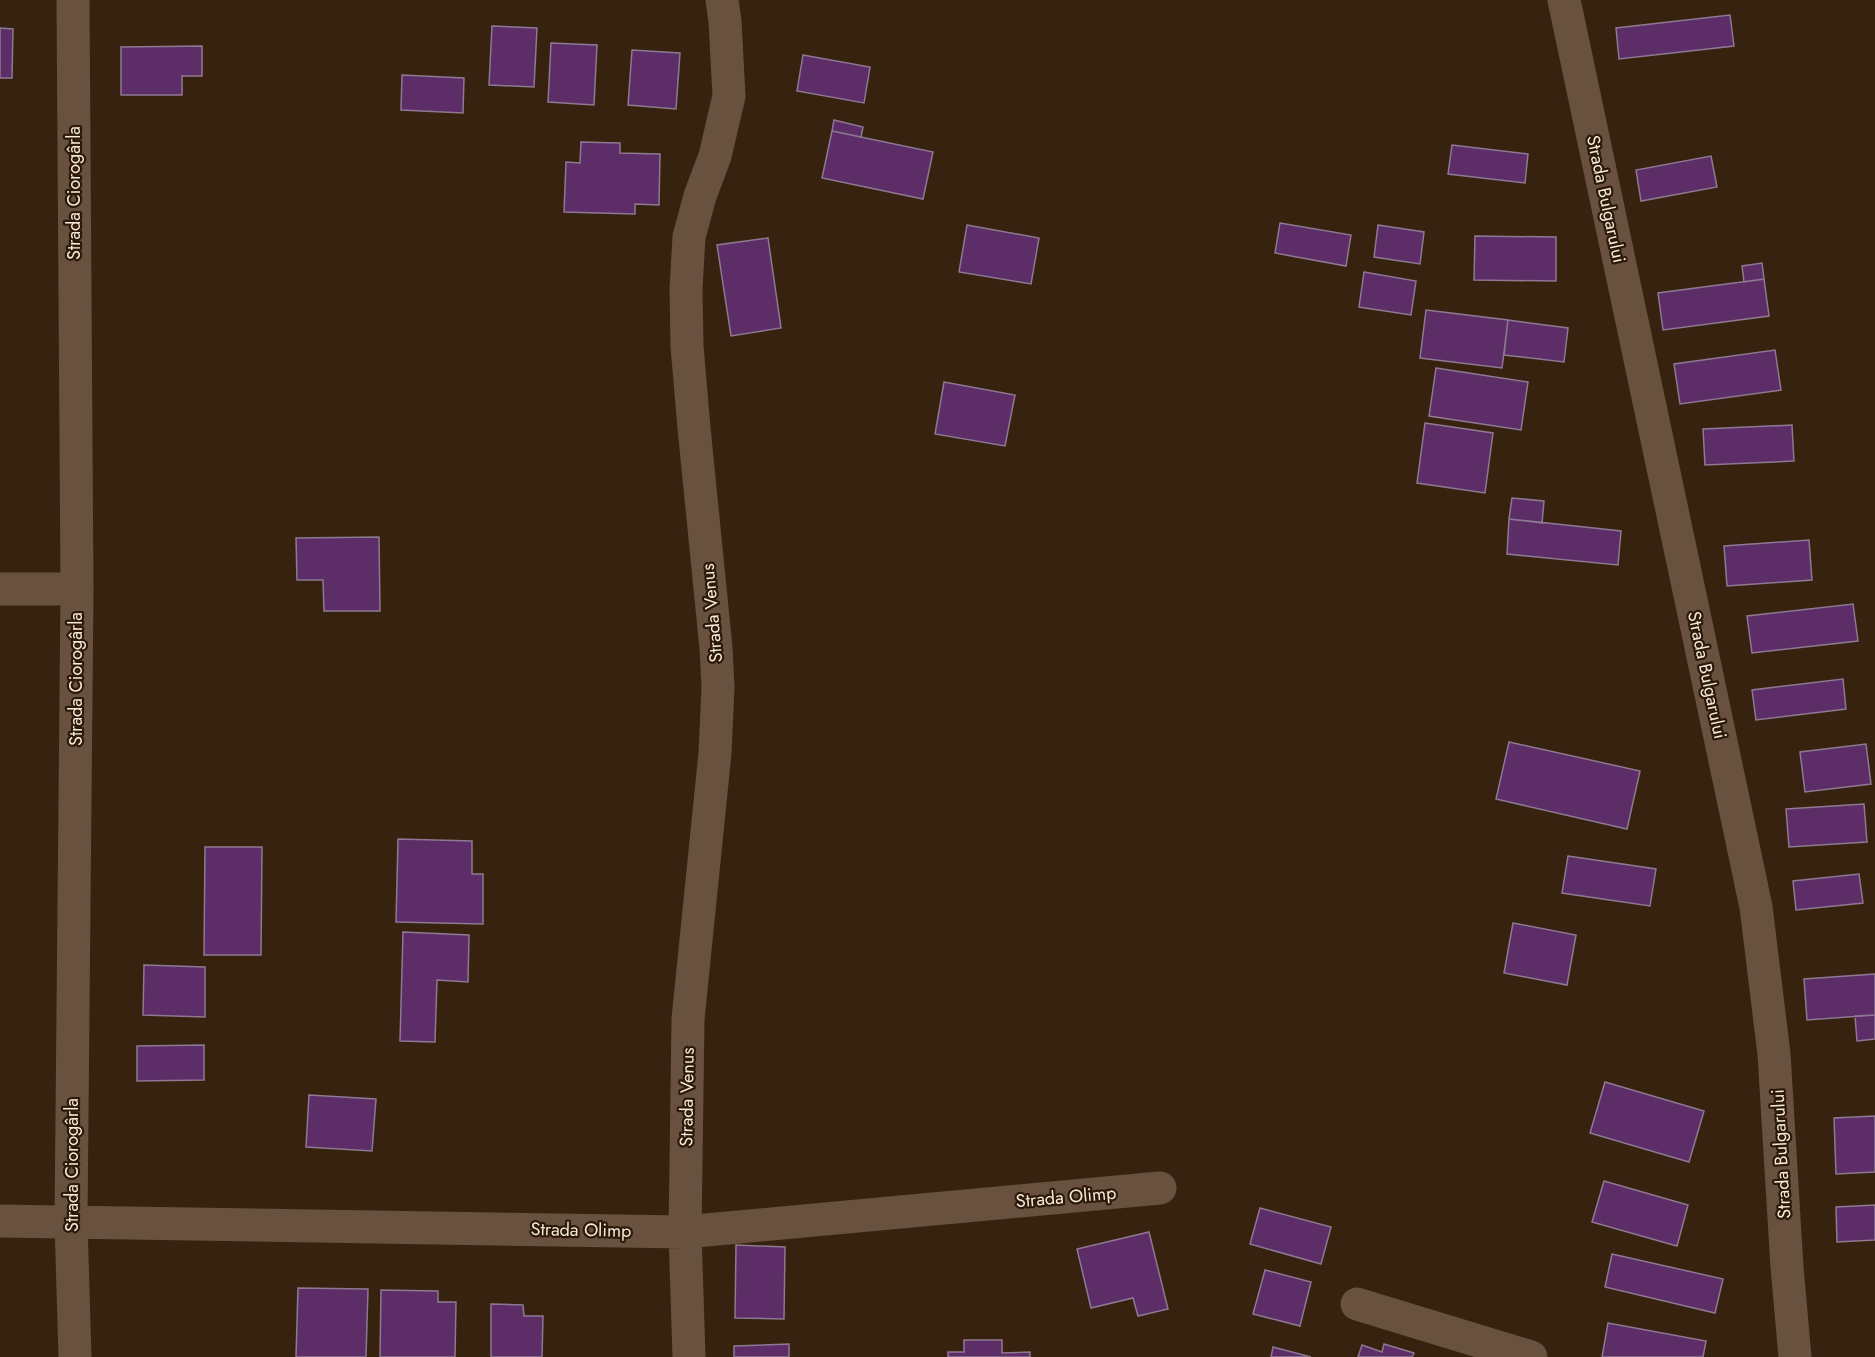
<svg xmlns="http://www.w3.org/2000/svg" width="1875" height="1357" viewBox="0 0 1875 1357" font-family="Jost,sans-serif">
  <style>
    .building { fill: #5d2d68; stroke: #8d7991; stroke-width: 1.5 }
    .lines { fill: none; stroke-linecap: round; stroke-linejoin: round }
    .minor { stroke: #68513e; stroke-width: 33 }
    .labels { text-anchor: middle; stroke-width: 4.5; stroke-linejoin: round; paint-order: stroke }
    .street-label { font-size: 18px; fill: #f7e9dd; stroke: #2c1907 }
  </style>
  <rect width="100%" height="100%" fill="#372210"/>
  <path class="building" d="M1730 15 1734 46 1619 59 1616 28Z
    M492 26 537 28 534 87 489 85Z
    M0 28 13 29 12 78H0Z
    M551 43 597 45 594 105 548 102Z
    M202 46V76H182V95H121V47Z
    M632 50 680 53 676 109 628 105Z
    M803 55 870 67 864 103 797 91Z
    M402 75 464 78 463 113 401 110Z
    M834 120 863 127 861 137 832 131Z
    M832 131 933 152 923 199 822 178Z
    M581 142 620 143V153L660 154 659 205 635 204V214L564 212 566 162 580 163Z
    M1452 145 1528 154 1525 183 1448 174Z
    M1711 156 1717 187 1641 201 1636 170Z
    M1280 223 1351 235 1346 266 1275 253Z
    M967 225 1039 238 1031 284 959 272Z
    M1378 225 1424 232 1420 264 1374 257Z
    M1475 236 1556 237V281L1474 280Z
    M768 238 781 328 731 336 717 245Z
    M1762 263 1764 279 1744 282 1742 266Z
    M1364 272 1416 281 1411 315 1359 307Z
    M1764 279 1769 316 1663 330 1658 293Z
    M1426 310 1508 320 1502 368 1420 358Z
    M1508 320 1568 328 1564 362 1504 355Z
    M1775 350 1781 390 1680 404 1674 364Z
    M1436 368 1528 382 1521 430 1429 416Z
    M944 382 1015 395 1005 446 935 434Z
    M1425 423 1493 433 1485 493 1417 483Z
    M1792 425 1794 461 1705 465 1703 429Z
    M1512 498 1544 501 1542 523 1509 519Z
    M1509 519 1621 531 1618 565 1507 554Z
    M379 537 380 611H324L323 580H297L296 538Z
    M1809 540 1812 580 1727 586 1724 546Z
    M1853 604 1858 641 1752 653 1747 616Z
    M1843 679 1846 709 1756 720 1752 690Z
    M1509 742 1640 771 1627 829 1496 799Z
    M1866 744 1871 784 1805 792 1800 752Z
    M1864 804 1867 842 1789 847 1786 809Z
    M398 839 472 841V874H483V924L396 922Z
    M205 847H262L261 955H204Z
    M1568 856 1656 869 1650 906 1562 893Z
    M1859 874 1863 903 1796 910 1793 881Z
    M1513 923 1576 935 1567 985 1504 973Z
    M403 932 469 935 468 982 437 980 435 1042 400 1041Z
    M144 965 205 967V1017L143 1015Z
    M1875 974V1015L1807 1020 1804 979Z
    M1875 1015V1039L1857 1041 1855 1016Z
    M204 1045V1080L137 1081V1046Z
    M1605 1082 1704 1111 1689 1162 1590 1133Z
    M309 1095 376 1099 372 1151 306 1147Z
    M1875 1116V1172L1836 1174 1834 1118Z
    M1604 1181 1688 1205 1677 1246 1592 1222Z
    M1875 1205V1240L1837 1242 1836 1207Z
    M1260 1208 1331 1227 1321 1264 1250 1244Z
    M1149 1232 1168 1309 1138 1316 1133 1298 1091 1308 1077 1249Z
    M736 1245 785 1247 784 1319 735 1318Z
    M1612 1254 1723 1279 1715 1313 1605 1287Z
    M1265 1270 1311 1282 1300 1326 1253 1314Z
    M298 1288 368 1289 366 1357H296Z
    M381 1290 438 1291V1302H456L455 1357H380Z
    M491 1304 523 1305 524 1316H543L542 1357H491Z
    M1608 1323 1706 1341 1703 1357H1602Z
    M964 1340H1002V1353L1030 1352V1357H948V1352H964Z
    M789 1344V1357H734V1346Z
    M1384 1344 1414 1353 1412 1357H1358L1362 1345 1382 1352Z
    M1273 1347 1311 1357H1271Z"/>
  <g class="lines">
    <path class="minor" d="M73 0 77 589 71 1222 75 1357
      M1564 0 1756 907 1774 1054 1787 1267 1795 1357
      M0 589H77
      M0 1221 685 1232 1160 1188
      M1357 1304 1531 1357
      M689 1357 685 1232 688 1019 715 753 718 687 716 648 694 428 687 346 686 289 689 237 700 196 715 156 729 96 725 21 722 0"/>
  </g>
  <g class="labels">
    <g class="street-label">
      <text transform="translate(74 193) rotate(-90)" y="6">Strada Ciorogârla</text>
      <text transform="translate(1606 199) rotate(78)" y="6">Strada Bulgarului</text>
      <text transform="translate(712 613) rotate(-95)" y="6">Strada Venus</text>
      <text transform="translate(1707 675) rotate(78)" y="6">Strada Bulgarului</text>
      <text transform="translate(76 679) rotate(-90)" y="6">Strada Ciorogârla</text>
      <text transform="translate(687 1097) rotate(-89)" y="6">Strada Venus</text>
      <text transform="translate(1781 1154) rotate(-93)" y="6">Strada Bulgarului</text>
      <text transform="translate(72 1165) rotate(-90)" y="6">Strada Ciorogârla</text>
      <text transform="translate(1066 1197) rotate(-5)" y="6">Strada Olimp</text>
      <text transform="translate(581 1230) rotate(1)" y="6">Strada Olimp</text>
    </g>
  </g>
</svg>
